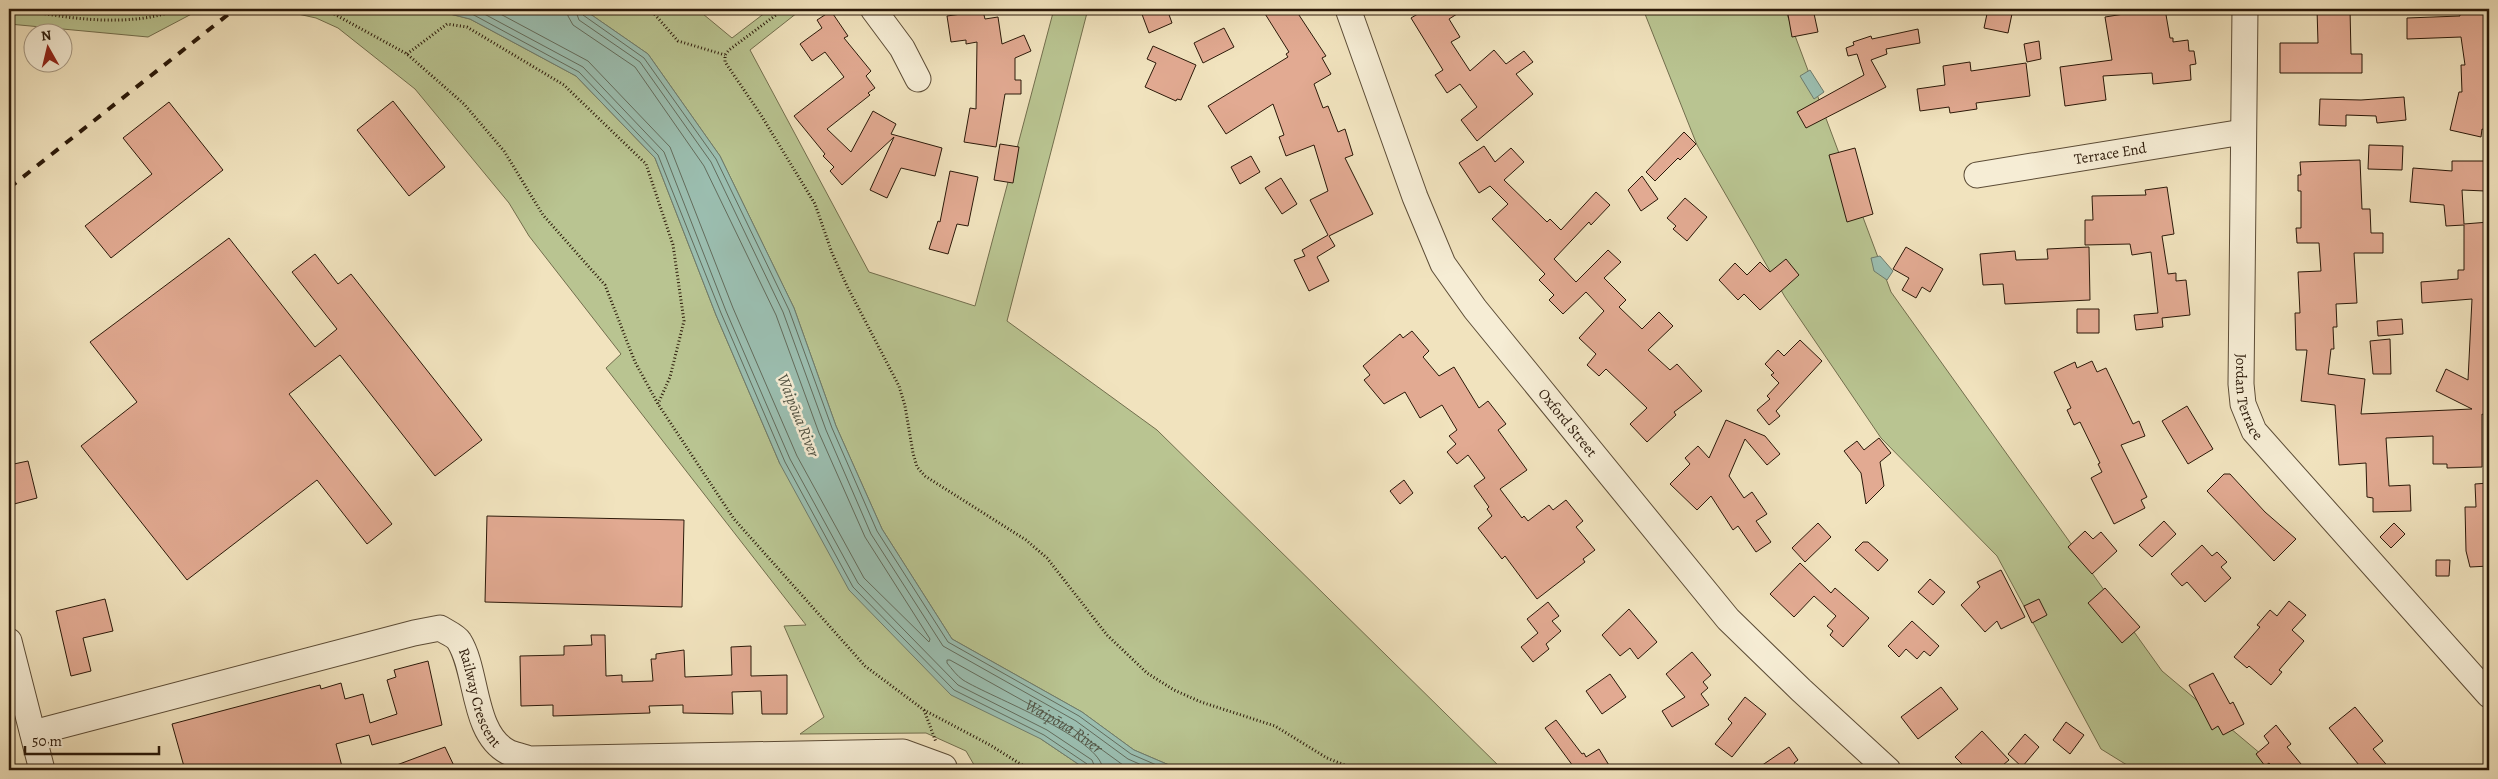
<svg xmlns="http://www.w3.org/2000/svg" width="2498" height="779" viewBox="0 0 2498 779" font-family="Alegreya,serif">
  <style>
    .green { fill: #b9c491; stroke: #726e4d }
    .water { fill: #9bbeb0; stroke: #6e7c6d }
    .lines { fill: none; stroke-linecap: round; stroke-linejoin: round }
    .shore { stroke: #636c5c; stroke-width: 1 }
    .building { fill: #e2aa92; stroke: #2b1909 }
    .minor-casing { stroke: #5c4c36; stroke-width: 27 }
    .path { stroke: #2b1909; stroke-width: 3; stroke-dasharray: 1 2.5; stroke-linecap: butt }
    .minor { stroke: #f6edd5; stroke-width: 25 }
    .rail { stroke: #2b1909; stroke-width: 4; stroke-dasharray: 9 9; stroke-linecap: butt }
    .labels { text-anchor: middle; stroke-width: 5; stroke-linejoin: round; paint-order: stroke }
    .street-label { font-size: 15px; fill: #2b1909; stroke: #f6edd5 }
    .water-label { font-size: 16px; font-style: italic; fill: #525343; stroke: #f6edd5 }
  </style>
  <rect width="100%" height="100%" fill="#f1e3be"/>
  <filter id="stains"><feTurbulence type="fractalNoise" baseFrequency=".004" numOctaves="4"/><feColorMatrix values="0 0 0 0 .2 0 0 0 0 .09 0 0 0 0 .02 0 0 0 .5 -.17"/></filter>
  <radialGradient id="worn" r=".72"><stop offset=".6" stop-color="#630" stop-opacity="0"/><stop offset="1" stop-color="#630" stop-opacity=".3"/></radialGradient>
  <path class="green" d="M9 9H201L148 37 9 24Z
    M264 9H430L470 19 576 76 655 158 716 315 780 464 1041 739 1087 770H977L966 751 926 733 800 734 824 717 784 626 806 625 606 368 621 354 529 236 509 203 415 89 338 28 316 18 289 12 265 14Z
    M583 9H697L732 38 770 9H802L750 50 869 272 975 306 1054 9H1088L1007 321 1157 430 1503 770H1188L1176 768 1134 750 1082 712 952 639 882 529 836 426 794 308 720 156 648 54Z
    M1643 9H1785L1891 292 2162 671 2280 770H2135L2101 749 1997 556 1881 438 1785 297 1697 145Z"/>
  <path class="water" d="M430 9H583L648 54 720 156 794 308 836 426 882 529 952 639 1082 712 1134 750 1176 768 1188 770H1087L1041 739 951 695 849 590 780 464 716 315 655 158 576 76 470 19Z
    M1810 70 1824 92 1814 99 1800 76Z
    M1880 256 1893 271 1887 280 1874 271 1871 258Z"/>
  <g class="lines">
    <g class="shore">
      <path d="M450 9 472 14 579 72 658 155 721 313 785 462 853 587 954 690 1044 735 1087 764 1089 770"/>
      <path d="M475 9 583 67 664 152 726 311 790 459 858 583 958 685 1047 730 1092 760 1096 770"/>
      <path d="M491 9 588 61 670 147 733 308 797 456 864 578 929 642 930 639 865 537 819 433 776 315 704 166 635 67 573 25 568 16 567 9"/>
      <path d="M575 9 579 20 640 62 711 162 783 312 826 430 871 534 943 646 1076 721 1128 759 1153 770"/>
      <path d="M581 9 583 15 644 58 716 159 789 310 832 428 877 531 948 642 1079 716 1131 754 1168 770"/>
      <path id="s1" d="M1103 770C1102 738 990 697 963 680 957 676 952 669 947 663V660H950L1072 728 1123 765 1134 770"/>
    </g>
  </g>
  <path class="building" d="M1140 9H1167L1172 23 1149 33Z
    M1262 9H1295L1326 56 1322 58 1331 74 1314 84 1323 108 1328 106 1338 132 1345 129 1353 155 1345 158 1373 214 1329 236 1335 246 1317 257 1329 281 1309 291 1294 260 1305 256 1302 250 1328 235 1310 200 1328 191 1314 145 1286 156 1279 137 1284 135 1273 104 1226 134 1208 106 1288 57 1286 54 1289 52Z
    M1426 9H1465L1449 19 1460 37 1451 42 1470 71 1494 50 1506 64 1524 51 1533 62 1516 74 1533 94 1477 141 1461 120 1477 107 1460 84 1447 93 1435 75 1443 70 1411 18Z
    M1787 9H1813L1818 32 1792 37Z
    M1988 9H2013L2008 33 1984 28Z
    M2129 9H2165L2170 38H2173V42L2188 40 2189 51H2194L2196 64 2190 65 2191 80 2153 84 2152 73 2103 76 2106 100 2065 106 2060 67 2112 60 2105 17 2130 13Z
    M2317 9H2350L2351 54H2362V73H2280V43H2318Z
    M2459 9H2489V131L2482 129 2481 137 2450 130 2459 92H2462L2461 65H2465L2461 37 2407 39V18L2460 16Z
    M831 11 848 36 844 38 871 71 866 76 875 88 868 93 870 95 827 129 851 152 873 111 896 124 891 134 942 148 935 176 901 168 887 198 870 190 894 137 842 185 830 171 834 167 823 156 825 154 794 116 844 77 825 52 812 61 800 44 822 28 817 20Z
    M983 11 985 19 998 17 1002 44 1024 35 1031 51 1015 58V80H1021V94H1005L996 147 964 142 970 108 976 109 977 42 966 44V40L951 42 947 16Z
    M1224 28 1234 47 1203 63 1194 43Z
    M1918 29 1920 43 1886 49 1887 54 1871 60 1886 87 1806 128 1797 112 1864 75 1857 54 1848 56 1846 48 1854 45 1853 42 1871 36 1872 39Z
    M2039 41 2041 59 2027 62 2024 44Z
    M1153 46 1196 65 1181 100 1177 99 1176 101 1145 87 1156 63 1147 59Z
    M1970 62 1971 71 2026 63 2030 96 1976 103 1977 109 1950 113 1949 107 1920 111 1917 89 1945 85 1943 66Z
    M2404 97 2406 120 2377 123 2376 116 2346 115V126L2319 125 2320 99 2361 100Z
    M393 101 445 167 409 196 357 130Z
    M169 102 223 170 111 258 85 226 152 174 123 138Z
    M1684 132 1696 144 1680 160 1678 158 1655 181 1646 172Z
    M1000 144 1019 147 1013 183 994 180Z
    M2369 145 2403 146 2402 170 2368 169Z
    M1484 146 1495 162 1511 148 1524 162 1504 180 1547 222 1550 219 1561 230 1596 192 1610 205 1591 225 1589 222 1554 259 1576 282 1608 250 1621 262 1604 278 1626 300 1619 307 1642 329 1659 312 1673 326 1648 350 1670 370 1677 364 1702 391 1674 412 1676 415 1647 442 1630 424 1647 408 1606 369 1599 376 1587 365 1596 354 1579 338 1604 311 1586 292 1563 314 1549 300 1554 295 1539 280 1545 274 1492 219 1508 204 1490 186 1479 193 1459 163Z
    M1855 148 1873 214 1847 222 1829 155Z
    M1251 156 1260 172 1240 184 1231 167Z
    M2360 160 2362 209H2370L2371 233H2383V253H2354L2357 303 2336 304 2337 327H2333L2334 349H2331L2328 374 2365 379 2361 414 2472 409 2436 391 2446 369 2468 380 2472 299 2422 303 2421 282 2458 279V270H2464V225L2446 226 2444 205 2410 202 2413 168 2452 171V161H2486L2485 191 2462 190 2464 224 2489 222V417L2482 414V467L2447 468V464H2433V436L2386 438 2389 486 2410 485 2411 511 2373 512V498L2367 497 2366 463 2339 465 2335 405 2301 401 2307 350H2296L2295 313H2300L2298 272 2321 271 2319 243H2297L2296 228H2301V191H2298V175H2301L2300 162Z
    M950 171 978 177 968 226 957 224 948 254 929 249 938 221 940 222Z
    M1642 176 1658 199 1641 211 1628 190Z
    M1281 178 1297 204 1282 214 1265 188Z
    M2167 187 2174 234 2162 236 2168 274 2176 273V281L2186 280 2190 315 2162 318 2163 327 2136 330 2134 315 2158 313 2151 252 2132 255 2130 244 2085 245V220H2093L2092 196 2146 195 2145 190Z
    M1685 198 1707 217 1687 241 1673 229 1676 226 1667 218Z
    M229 238 315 347 337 329 292 272 315 254 338 284 351 274 482 440 435 476 340 355 289 394 392 524 367 544 317 480 187 580 81 446 137 402 90 342Z
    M1906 247 1943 269 1930 292 1922 287 1916 298 1902 290 1909 278 1893 269Z
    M2089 247 2090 300 2005 304 2003 284 1983 285 1980 254 2015 251 2016 260 2048 259 2047 249Z
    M1786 259 1799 275 1760 310 1744 294 1738 300 1719 280 1735 263 1747 275 1760 262 1770 272Z
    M2077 309H2099V333H2077Z
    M2402 319 2403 334 2378 336 2377 321Z
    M1412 331 1429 351 1423 357 1439 376 1454 367 1479 408 1488 401 1506 424 1498 430 1527 470 1500 489 1522 518 1524 516 1528 521 1549 505 1553 510 1566 500 1583 521 1576 527 1595 550 1583 559 1585 562 1537 599 1505 556 1502 559 1478 528 1492 516 1487 509 1489 507 1474 486 1485 478 1468 455 1457 464 1447 452 1456 444 1449 436 1457 430 1442 405 1420 418 1405 392 1384 404 1364 380 1370 375 1363 366 1400 334 1403 338Z
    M2390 339 2391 374H2373L2370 341Z
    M1800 340 1822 361 1776 411 1780 416 1769 425 1757 410 1770 399 1767 396 1779 383 1771 375 1774 373 1765 364 1778 350 1784 356Z
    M2092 361 2097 372 2106 368 2133 424 2139 421 2145 436 2121 445 2147 497 2141 500 2145 508 2114 524 2091 478 2102 472 2098 464 2100 463 2080 422 2074 425 2067 410 2071 408 2054 372 2075 362 2077 368Z
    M2187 406 2213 449 2188 464 2162 421Z
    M1726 420 1765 436 1780 454 1767 465 1745 439 1729 476 1744 498 1752 492 1767 514 1756 521 1771 542 1756 552 1738 526 1733 530 1711 496 1697 510 1670 484 1690 464 1685 458 1698 446 1709 458Z
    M1879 438 1891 453 1880 462 1884 486 1866 504 1861 473 1844 451 1857 441 1864 450Z
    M28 461 37 498 14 504 9 481V465Z
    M2224 474H2230L2265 512 2296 539 2274 561 2207 491Z
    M1404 480 1413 493 1400 504 1390 491Z
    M2489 483V566L2470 567 2466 551 2465 507H2476L2475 484Z
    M487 516 684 520 682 607 485 602Z
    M2164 521 2176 534 2152 557 2139 545Z
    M1818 523 1831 537 1805 562 1792 548Z
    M2394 523 2405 534 2391 548 2380 537Z
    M2085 531 2093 539 2101 532 2117 551 2092 574 2068 547Z
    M1863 542H1868L1888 560 1878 571 1855 550Z
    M2202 545 2212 556 2217 552 2227 562 2221 567 2231 578 2205 602 2187 582 2182 586 2171 574Z
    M2436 560H2450L2449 576H2436Z
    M1800 563 1831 593 1835 588 1869 618 1843 647 1830 635 1833 631 1827 626 1836 616 1814 596 1794 617 1770 594Z
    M2001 570 2025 617 2001 629 1997 621 1985 632 1961 605 1980 587 1977 582Z
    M1930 579 1945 592 1933 605 1918 592Z
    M2105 588 2140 627 2122 643 2088 603Z
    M105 599 113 631 83 638 91 671 71 676 56 611Z
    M2039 599 2047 615 2032 623 2024 606Z
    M2289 601 2306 615 2292 630 2304 641 2279 670 2282 672 2271 685 2249 666 2247 668 2234 657 2260 627 2257 625 2270 610 2277 616Z
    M1548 602 1559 616 1552 621 1561 631 1546 644 1549 649 1533 662 1521 647 1538 633 1527 619Z
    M1629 609 1657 642 1638 659 1630 648 1620 656 1602 635Z
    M1912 621 1939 646 1930 656 1924 651 1917 659 1906 649 1899 657 1888 646Z
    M591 635H605L606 676 622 675V682L653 681 651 659H656V654L684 650 685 677 732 675 731 647 751 646V676L787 675V714H762L761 691 732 692 733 714 683 713V705L649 706 650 713 553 716V705L521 706 520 656 564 655V646L592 645Z
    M1692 652 1711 675 1703 682 1708 688 1701 694 1709 705 1672 727 1662 711 1685 697 1666 674Z
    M428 661 442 725 372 745 369 735 336 744 343 770H185L172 724 320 685 321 689 341 683 345 699 363 694 370 723 397 714 387 680 396 677 394 670Z
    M2213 673 2230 704 2233 702 2244 724 2223 735 2218 726 2212 730 2189 685Z
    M1610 674 1626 697 1602 714 1586 691Z
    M1941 687 1958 709 1918 739 1901 717Z
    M1745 697 1766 714 1732 757 1715 744 1732 723 1728 719Z
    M2355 707 2383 741 2373 749 2391 770H2363L2329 728Z
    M1556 720 1582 754 1584 753 1586 757 1599 749 1612 770H1566L1573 766 1545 728Z
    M2066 722 2084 735 2070 754 2053 740Z
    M2276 725 2291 744 2287 747 2306 770H2275L2269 763 2265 766 2256 754 2269 743 2264 736Z
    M1982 731 2009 760 1997 770H1968L1955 757Z
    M2025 734 2039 747 2022 767 2008 754Z
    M445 747 456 770H387L386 769Z
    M1789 747 1798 760 1794 763 1799 770H1755Z"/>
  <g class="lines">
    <defs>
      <g id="minor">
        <path d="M873 9 902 48 918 79"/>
        <path id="s2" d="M1348 9 1415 197 1443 264 1475 309 1728 619 1801 690 1888 770"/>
        <path id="s3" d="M2245 9 2241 384 2243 404 2254 431 2489 695"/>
        <path id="s4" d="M1977 175 2243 132"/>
        <path d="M9 641 42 770"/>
        <path id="s5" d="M33 733 414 633 440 628C446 632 456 636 459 641 478 671 472 733 508 752 514 755 523 756 529 759L903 752 944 767"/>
      </g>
    </defs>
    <use href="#minor" class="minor-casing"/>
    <path class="path" d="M21 9C67 19 134 28 178 9
      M325 9 407 54 464 104 504 151 543 215 605 285 635 362 658 404 734 519 865 666 924 710 990 745 1030 770
      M650 9 678 41 725 55
      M784 9 729 50 725 55V62L761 115 815 204 832 253 847 286 899 386 905 406 913 453 917 467 925 476 1026 540 1047 558 1107 635 1147 673 1174 690 1201 702 1275 726 1327 758 1357 770
      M407 54 447 24 467 27 564 85 646 164 673 245 684 321 670 377 658 404
      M924 710 936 742"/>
    <use href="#minor" class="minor"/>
    <path class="rail" d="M9 188 235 9"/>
  </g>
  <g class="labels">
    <g class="street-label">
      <text dy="5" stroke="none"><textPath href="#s4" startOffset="135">Terrace End</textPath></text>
      <text dy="5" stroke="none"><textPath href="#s3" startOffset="389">Jordan Terrace</textPath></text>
      <text dy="5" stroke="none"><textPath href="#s2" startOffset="474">Oxford Street</textPath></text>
      <text dy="5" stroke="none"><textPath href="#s5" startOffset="504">Railway Crescent</textPath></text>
    </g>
    <g class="water-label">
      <text transform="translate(799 415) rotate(68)" y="6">Waipōua River</text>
      <text dy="6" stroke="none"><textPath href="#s1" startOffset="331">Waipōua River</textPath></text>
    </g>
  </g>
  <rect width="2498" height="779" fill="none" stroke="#f1e3be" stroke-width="30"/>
  <rect x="10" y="10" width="2478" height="759" fill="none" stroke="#2b1909" stroke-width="2.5"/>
  <rect x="15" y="15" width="2468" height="749" fill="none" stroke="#2b1909"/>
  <g transform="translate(48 48) rotate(352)"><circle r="24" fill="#f6edd5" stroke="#a59883"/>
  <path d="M0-4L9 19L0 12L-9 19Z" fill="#8f2418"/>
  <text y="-8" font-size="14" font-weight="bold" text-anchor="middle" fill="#2b1909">N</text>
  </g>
  <path d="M25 746v8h134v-8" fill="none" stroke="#2b1909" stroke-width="2.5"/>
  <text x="32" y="746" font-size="15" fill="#2b1909" stroke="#f6edd5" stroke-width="4" paint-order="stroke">50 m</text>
  <rect width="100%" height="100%" filter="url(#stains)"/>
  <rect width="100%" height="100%" fill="url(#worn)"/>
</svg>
